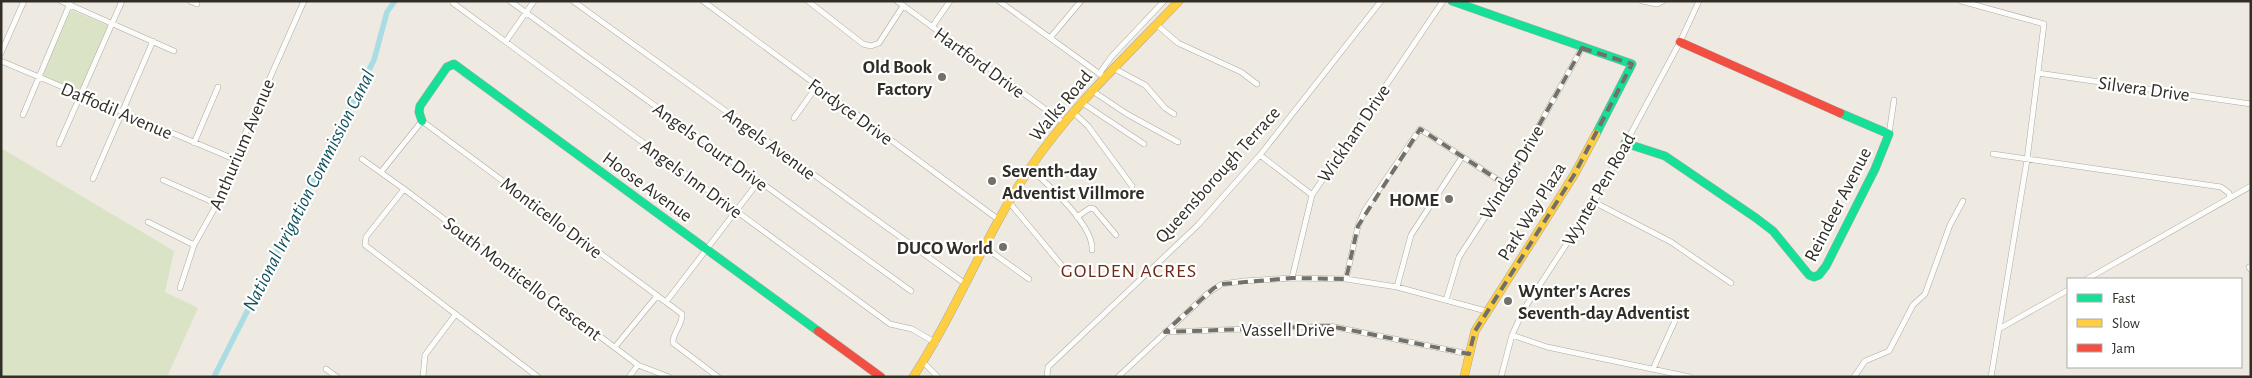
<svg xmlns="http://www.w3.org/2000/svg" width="2252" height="378" viewBox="0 0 2252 378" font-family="'Alegreya Sans',sans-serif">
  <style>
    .green { fill: #dbe3c6 }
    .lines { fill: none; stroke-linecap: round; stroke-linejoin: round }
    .canal { stroke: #aadce4; stroke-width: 5.5 }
    .street-casing { stroke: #acaaa2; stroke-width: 6 }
    .fast-casing { stroke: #acaaa2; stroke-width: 9 }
    .slow-casing { stroke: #acaaa2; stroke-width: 9 }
    .jam-casing { stroke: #acaaa2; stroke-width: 9 }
    .street { stroke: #fcfcfa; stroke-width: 5 }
    .fast { stroke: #16e098; stroke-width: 8 }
    .slow { stroke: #ffcf43; stroke-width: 8 }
    .jam { stroke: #f24e42; stroke-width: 8 }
    .marked { fill: none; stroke: #727068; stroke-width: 4; stroke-dasharray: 10 6; stroke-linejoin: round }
    .poi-dot { fill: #727068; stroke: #fff; stroke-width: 2 }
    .labels { text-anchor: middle; stroke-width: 4.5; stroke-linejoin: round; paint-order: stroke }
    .street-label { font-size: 19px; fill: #302e27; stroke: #fff }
    .poi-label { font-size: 19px; font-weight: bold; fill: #302e27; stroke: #fff; text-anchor: end }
    .water-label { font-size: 20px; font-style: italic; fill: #12525d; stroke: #fff }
    .neighbourhood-label { font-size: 20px; letter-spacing: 1px; fill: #6e2b19; stroke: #fff }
  </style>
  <rect width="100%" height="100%" fill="#eeeae1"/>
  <path class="green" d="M71 10 109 26 79 95 40 79Z
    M1 148 174 251 165 292 198 308 167 377H1Z"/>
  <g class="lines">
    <path class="canal" d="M214 377 374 60 387 12 395 1"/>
    <defs>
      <path id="street" d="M61 1 174 51
        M190 1 197 4
        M510 1 911 291
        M573 1 967 285
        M703 1 999 220
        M808 1 863 44 871 46 879 43 903 6
        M897 1 1064 123
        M999 1 1104 77
        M1642 1 1657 4 1663 1
        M1961 1 2044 24 2027 160 1991 377
        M453 3 890 324 912 329 936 343
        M1157 25 1178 43 1241 72 1257 84
        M932 27 950 1
        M1050 38 1081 1
        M506 41 534 1
        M1 53 24 1
        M1 61 234 159
        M1113 68 1145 85 1165 108 1174 114
        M2038 73 2251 104
        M1099 74 1112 56 1164 1
        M1091 90 1127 114 1178 142
        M1081 102 1144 144
        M1073 112 1088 126 1132 186
        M23 115 71 1
        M794 118 817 86
        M1889 134 1894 100
        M194 143 218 87
        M59 144 122 1
        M1993 154 2221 187 2229 193 2230 198
        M1260 155 1312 195
        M362 159 404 189 638 365 669 377
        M1030 168C1048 185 1094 225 1092 250
        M381 172 422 121 682 314C683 325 672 333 673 343L718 377
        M93 179 153 41
        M163 180 217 204
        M404 189 366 237 365 245 538 377
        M1009 202 1068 273
        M1594 202 1671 242 1731 283
        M1077 217 1090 208 1094 209 1116 235
        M148 222 194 245
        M986 248 1029 279
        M2249 267 2251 270
        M1292 278 1312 195 1443 1
        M1346 279 1358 226 1365 210 1420 129 1506 185
        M2087 279 2251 186
        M1397 287 1411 235 1462 157
        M180 288 194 245 217 204 234 159 304 1
        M1446 300 1459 257 1506 185 1582 48
        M666 302 759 181
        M1999 329 2068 290
        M1165 332 1330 326 1469 354
        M1512 335 1547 347 1690 377
        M615 347 657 296
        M923 362 938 377
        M326 369 337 377
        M1653 369 1679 312
        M423 377 425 355 455 315
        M629 377 638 365
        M1047 377 1048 367 1198 225 1260 155 1381 1
        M1118 377 1208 293 1222 284 1244 281 1292 278 1346 279 1397 287 1486 311
        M1501 377 1512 335 1524 309 1594 202 1680 42 1699 1
        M1854 377 1865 361 1889 351 1913 305 1925 294 1950 225 1963 201"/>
      <path id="fast" d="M1452 1 1632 64 1596 134
        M422 121 419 112 420 106 447 67 454 64 818 331
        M1625 143 1665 156 1756 218 1773 231 1809 275 1814 277 1819 275 1826 266 1875 169 1889 134 1840 113"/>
      <path id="slow" d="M913 377C957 310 985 235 1030 168 1072 106 1128 55 1179 1
        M1464 377 1475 331 1574 175 1596 134"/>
      <path id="jam" d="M1680 42 1840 113
        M818 331 881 377"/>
    </defs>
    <use href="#street" class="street-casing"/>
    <use href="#fast" class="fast-casing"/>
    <use href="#slow" class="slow-casing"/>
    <use href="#jam" class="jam-casing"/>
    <use href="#street" class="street"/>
    <use href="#fast" class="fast"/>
    <use href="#slow" class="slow"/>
    <use href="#jam" class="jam"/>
  </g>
  <path class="marked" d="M1582 48 1632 64 1574 175 1475 331 1469 354 1330 326 1165 332 1214 288 1222 284 1292 278 1346 279 1358 226 1420 129 1506 185Z"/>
  <g class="poi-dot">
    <circle cx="942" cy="77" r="5"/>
    <circle cx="992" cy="181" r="5"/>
    <circle cx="1449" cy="199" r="5"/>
    <circle cx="1003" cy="247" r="5"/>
    <circle cx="1508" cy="301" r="5"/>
  </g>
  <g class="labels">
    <g class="street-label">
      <text transform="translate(980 62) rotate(36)" y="7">Hartford Drive</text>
      <text transform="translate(2144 88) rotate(8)" y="7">Silvera Drive</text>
      <text transform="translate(1060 105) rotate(-50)" y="7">Walks Road</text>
      <text transform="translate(117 110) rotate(23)" y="7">Daffodil Avenue</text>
      <text transform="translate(851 111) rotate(36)" y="7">Fordyce Drive</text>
      <text transform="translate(1353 133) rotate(-56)" y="7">Wickham Drive</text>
      <text transform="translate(770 143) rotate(36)" y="7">Angels Avenue</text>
      <text transform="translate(241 144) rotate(-67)" y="7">Anthurium Avenue</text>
      <text transform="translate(711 146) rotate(36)" y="7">Angels Court Drive</text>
      <text transform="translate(1511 172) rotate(-59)" y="7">Windsor Drive</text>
      <text transform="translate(1217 174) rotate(-48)" y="7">Queensborough Terrace</text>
      <text transform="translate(692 178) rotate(36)" y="7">Angels Inn Drive</text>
      <text transform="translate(648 186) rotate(36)" y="7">Hoose Avenue</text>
      <text transform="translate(1598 189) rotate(-60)" y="7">Wynter Pen Road</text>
      <text transform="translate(1837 204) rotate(-63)" y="7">Reindeer Avenue</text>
      <text transform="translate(1531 211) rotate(-58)" y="7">Park Way Plaza</text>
      <text transform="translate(552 217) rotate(37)" y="7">Monticello Drive</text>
      <text transform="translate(523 278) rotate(37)" y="7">South Monticello Crescent</text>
      <text x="1288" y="336">Vassell Drive</text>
    </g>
    <g class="poi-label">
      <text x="932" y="73">Old Book<tspan x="932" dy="22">Factory</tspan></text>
      <text x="1002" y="177" text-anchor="start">Seventh-day<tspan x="1002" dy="22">Adventist Villmore</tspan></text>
      <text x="1439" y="206">HOME</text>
      <text x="993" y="254">DUCO World</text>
      <text x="1518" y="297" text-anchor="start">Wynter's Acres<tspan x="1518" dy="22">Seventh-day Adventist</tspan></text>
    </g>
    <g class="water-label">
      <text transform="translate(308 190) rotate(-63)" y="7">National Irrigation Commission Canal</text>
    </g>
    <g class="neighbourhood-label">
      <text x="1129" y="277">GOLDEN ACRES</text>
    </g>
  </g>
  <rect width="2252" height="378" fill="none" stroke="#302e27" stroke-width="5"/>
  <rect x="2067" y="278" width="175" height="90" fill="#ffffff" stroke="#acaba9"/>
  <rect x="2077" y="294" width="25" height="8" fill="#16e098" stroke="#acaba9"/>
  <text x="2112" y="303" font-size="15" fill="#302e27">Fast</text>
  <rect x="2077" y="319" width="25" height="8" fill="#ffcf43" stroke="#acaba9"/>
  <text x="2112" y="328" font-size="15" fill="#302e27">Slow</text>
  <rect x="2077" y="344" width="25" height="8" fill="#f24e42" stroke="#acaba9"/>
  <text x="2112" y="353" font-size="15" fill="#302e27">Jam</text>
</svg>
